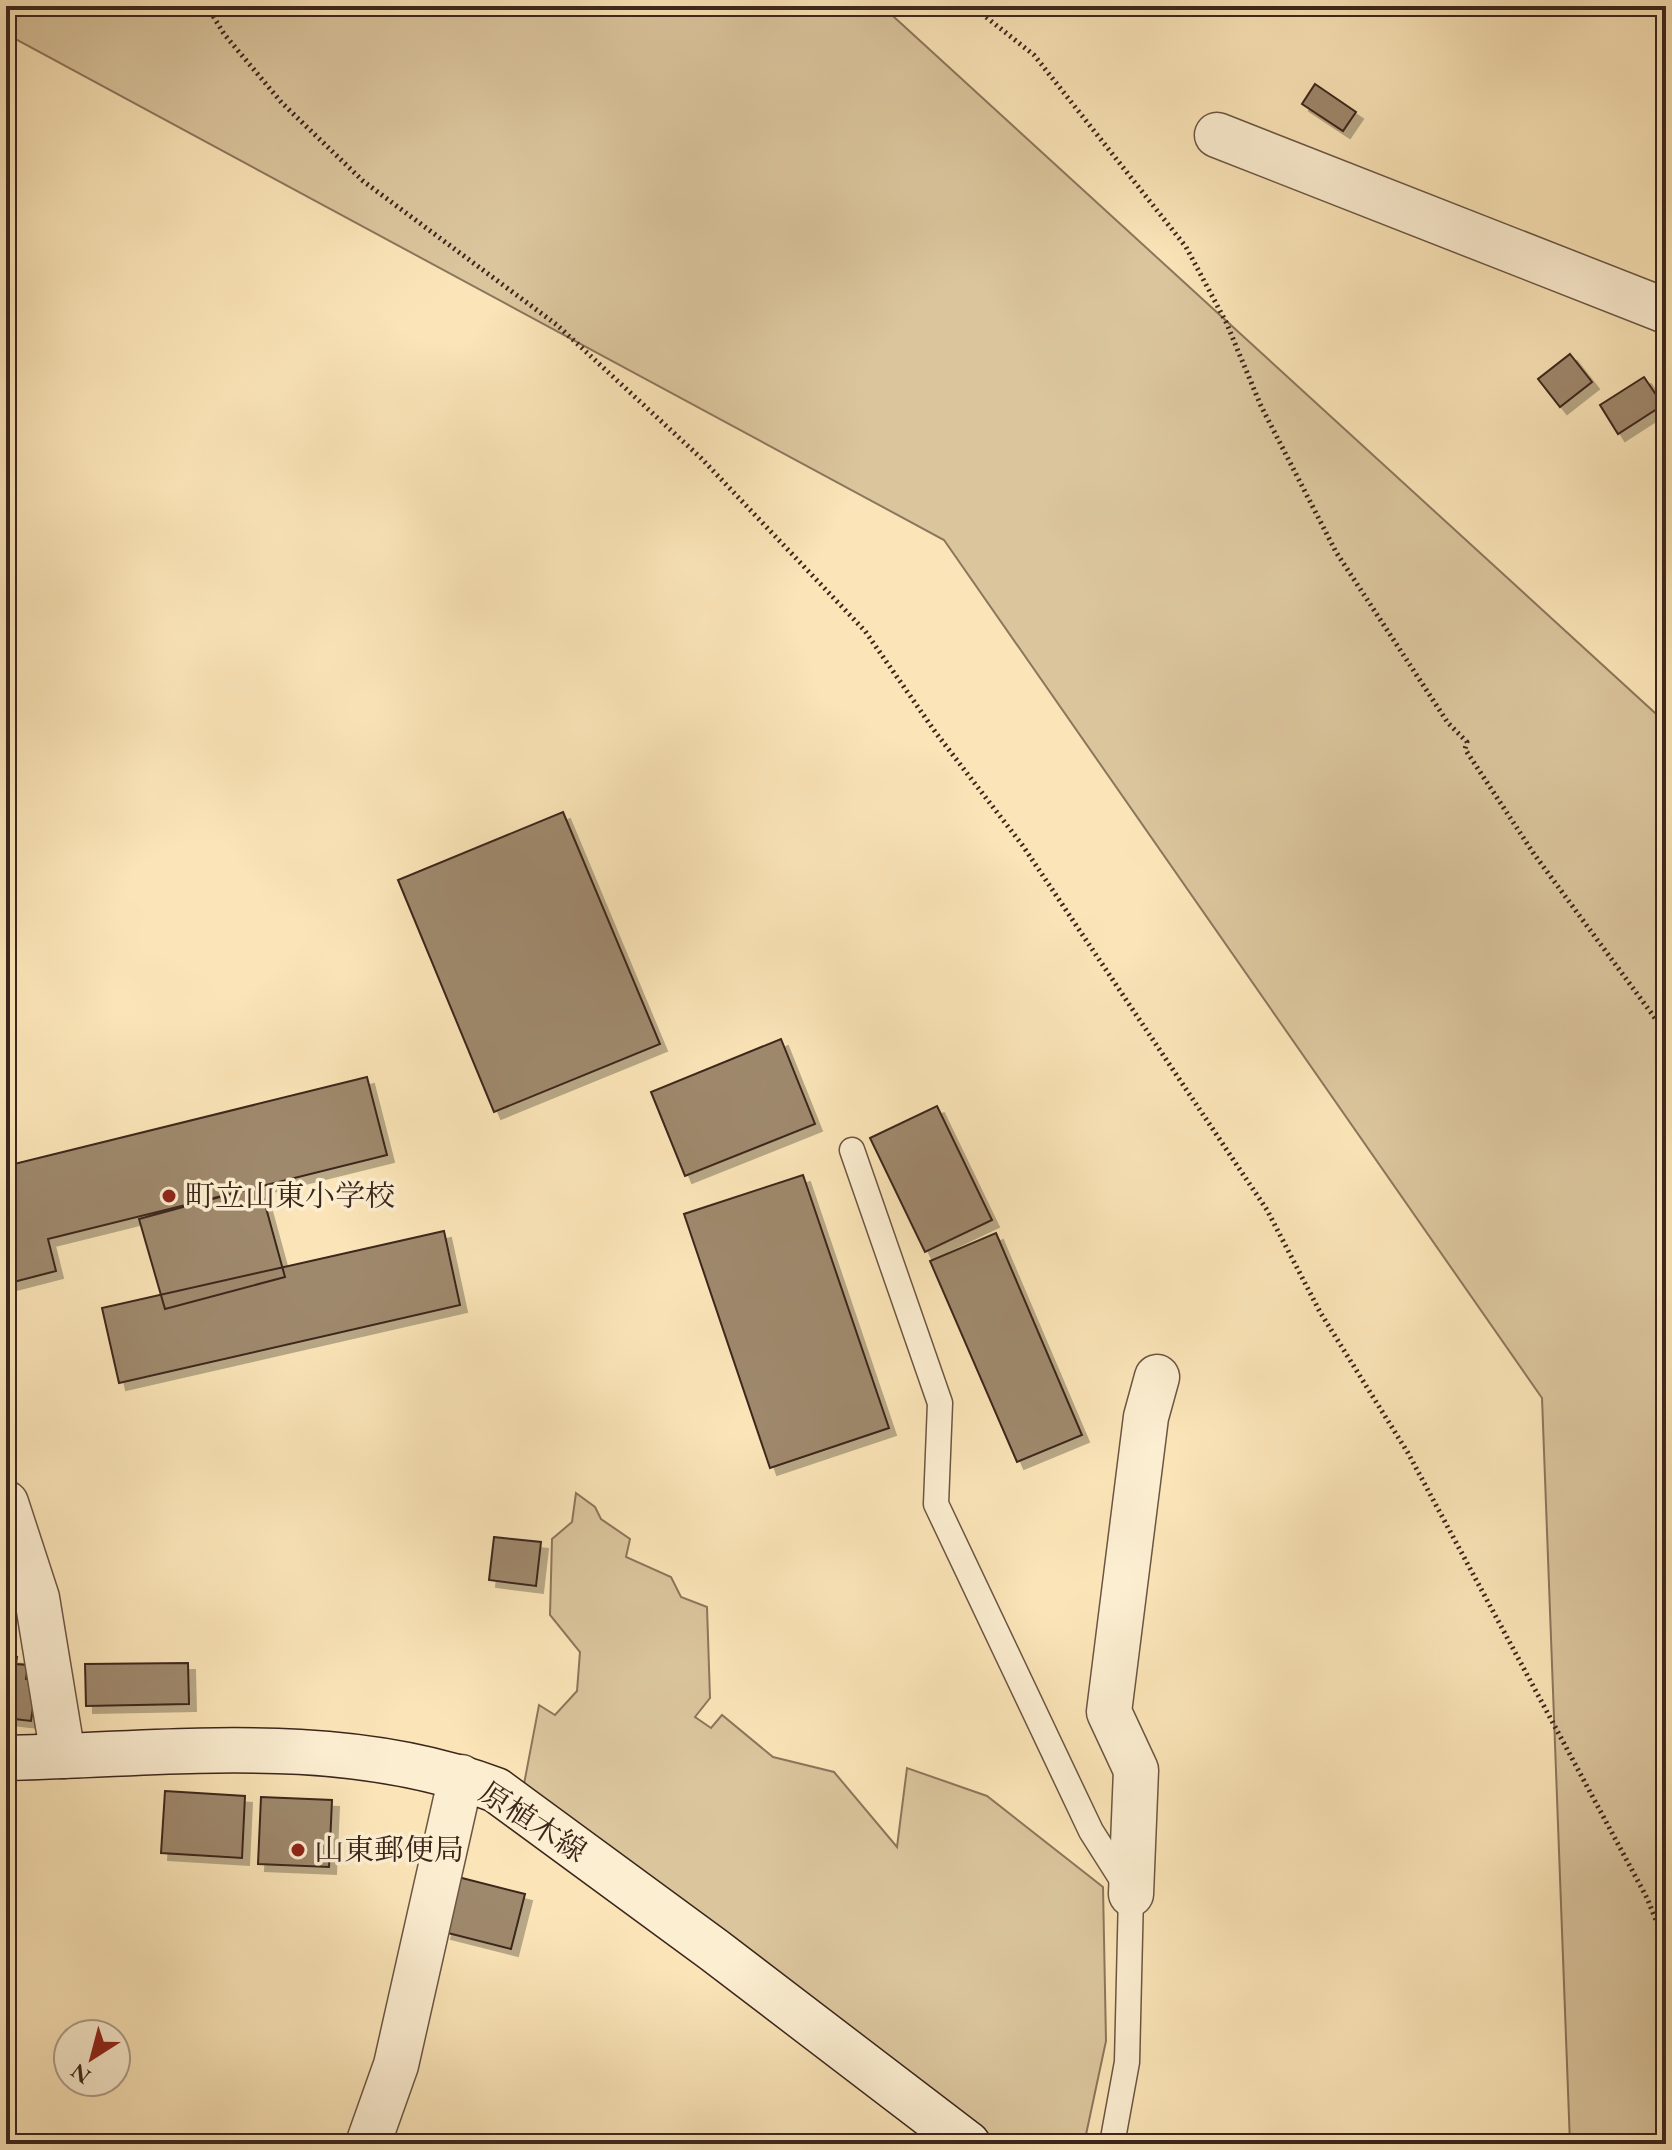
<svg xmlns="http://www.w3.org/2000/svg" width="1672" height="2150" viewBox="0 0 1672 2150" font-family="'EB Garamond','Noto Serif JP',serif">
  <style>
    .green { fill: #dbc59d; stroke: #8c765c; stroke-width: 2 }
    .building { fill: #9f896d; stroke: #3c261c; stroke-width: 2; filter: url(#shadow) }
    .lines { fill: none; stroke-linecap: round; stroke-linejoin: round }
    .service-casing { stroke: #6c5643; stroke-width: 27 }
    .minor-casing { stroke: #6c5643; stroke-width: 47 }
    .secondary-casing { stroke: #3c261c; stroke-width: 47 }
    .path { stroke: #3c261c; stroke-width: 5; stroke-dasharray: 2 4; stroke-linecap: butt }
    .service { stroke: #fceed1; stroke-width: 24 }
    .minor { stroke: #fceed1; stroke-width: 44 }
    .secondary { stroke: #fceed1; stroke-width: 44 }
    .poi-dot { fill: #8f2418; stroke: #fceed1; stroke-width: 3 }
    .labels { text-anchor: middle; stroke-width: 7; stroke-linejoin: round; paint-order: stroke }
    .poi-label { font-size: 30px; fill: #3c261c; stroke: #fceed1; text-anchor: start }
    .street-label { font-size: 30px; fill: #3c261c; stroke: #fceed1 }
  </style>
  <defs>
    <filter id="shadow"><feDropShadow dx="7" dy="7" stdDeviation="0" flood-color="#0004"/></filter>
  </defs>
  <rect width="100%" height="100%" fill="#fbe5b8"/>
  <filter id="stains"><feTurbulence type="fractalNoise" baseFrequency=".0025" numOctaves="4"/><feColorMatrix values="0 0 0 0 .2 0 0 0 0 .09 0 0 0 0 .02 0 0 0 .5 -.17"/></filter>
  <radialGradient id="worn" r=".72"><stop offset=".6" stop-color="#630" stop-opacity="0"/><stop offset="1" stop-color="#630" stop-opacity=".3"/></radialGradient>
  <path class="green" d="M6 6H882L1666 723V2144H1570L1542 1398 944 540 6 34Z
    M576 1493 595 1507 601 1519 630 1539 626 1557 671 1577 681 1597 707 1607 710 1698 695 1717 711 1728 722 1715 773 1757 834 1772 897 1847 907 1768 987 1796 1103 1887 1106 2041 1084 2144H979L521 1800 539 1705 555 1715 577 1691 580 1652 550 1615 552 1539 572 1522Z"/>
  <path class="building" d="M1315 84 1356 112 1343 131 1302 104Z
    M1570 354 1592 382 1560 407 1538 379Z
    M1644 377 1663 405 1618 434 1600 405Z
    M563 812 660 1044 494 1112 398 880Z
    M781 1039 815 1124 685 1176 651 1092Z
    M367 1077 387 1155 48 1239 56 1271 6 1284V1166Z
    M937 1106 992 1220 925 1252 870 1138Z
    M803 1175 889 1428 770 1468 684 1214Z
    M260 1186 285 1277 165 1309 139 1219Z
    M444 1231 460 1305 119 1383 102 1308Z
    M996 1233 1082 1435 1017 1462 930 1261Z
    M494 1537 541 1542 536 1586 489 1580Z
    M6 1656 17 1657 16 1664 28 1665 26 1679 37 1681 31 1721 6 1718Z
    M188 1663 189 1704 86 1706 85 1664Z
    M165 1791 245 1796 242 1858 161 1853Z
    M261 1797 332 1800 329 1867 258 1864Z
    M458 1877 525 1894 511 1949 444 1932Z"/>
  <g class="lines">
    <defs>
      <path id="service" d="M852 1150 940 1403 936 1504 1091 1831 1131 1894 1127 2062 1112 2144"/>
      <path id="minor" d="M1217 135 1666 311
        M6 1503 37 1598 63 1756
        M1131 1894 1136 1770 1109 1712 1146 1417 1157 1377
        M368 2144 396 2065 461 1777"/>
      <path id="secondary" d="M6 1758C168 1754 341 1731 496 1790L714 1950 968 2144"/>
    </defs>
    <use href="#service" class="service-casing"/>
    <use href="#minor" class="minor-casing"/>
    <use href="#secondary" class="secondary-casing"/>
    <path class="path" d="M207 6 224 34 282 103 363 181 557 325 701 458 865 631 936 733 1023 846 1267 1210 1320 1312 1408 1453 1647 1898 1666 1945
      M972 6 1034 55 1186 247 1226 322 1261 406 1336 552 1448 723 1467 742 1465 749 1534 854 1666 1033"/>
    <use href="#service" class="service"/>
    <use href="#minor" class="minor"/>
    <use href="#secondary" class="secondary"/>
  </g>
  <g class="poi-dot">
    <circle cx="169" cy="1196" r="8"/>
    <circle cx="298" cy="1850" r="8"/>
  </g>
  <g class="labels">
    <g class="poi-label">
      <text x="185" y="1206">町立山東小学校</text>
      <text x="314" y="1860">山東郵便局</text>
    </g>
    <g class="street-label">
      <text transform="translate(533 1822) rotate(33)" y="10">原植木線</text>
    </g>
  </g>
  <rect width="1672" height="2150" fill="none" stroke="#fbe5b8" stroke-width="32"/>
  <rect x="8" y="8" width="1656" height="2134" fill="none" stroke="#3c261c" stroke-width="4"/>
  <rect x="16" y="16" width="1640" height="2118" fill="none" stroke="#3c261c" stroke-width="2"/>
  <g transform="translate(92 2058) rotate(216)"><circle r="38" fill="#fceed1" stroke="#af9e89" stroke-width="2"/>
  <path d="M0-6L14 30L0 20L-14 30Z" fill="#8f2418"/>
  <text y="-12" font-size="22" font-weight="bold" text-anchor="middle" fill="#3c261c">N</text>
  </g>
  <rect width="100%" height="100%" filter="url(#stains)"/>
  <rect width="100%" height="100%" fill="url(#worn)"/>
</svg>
